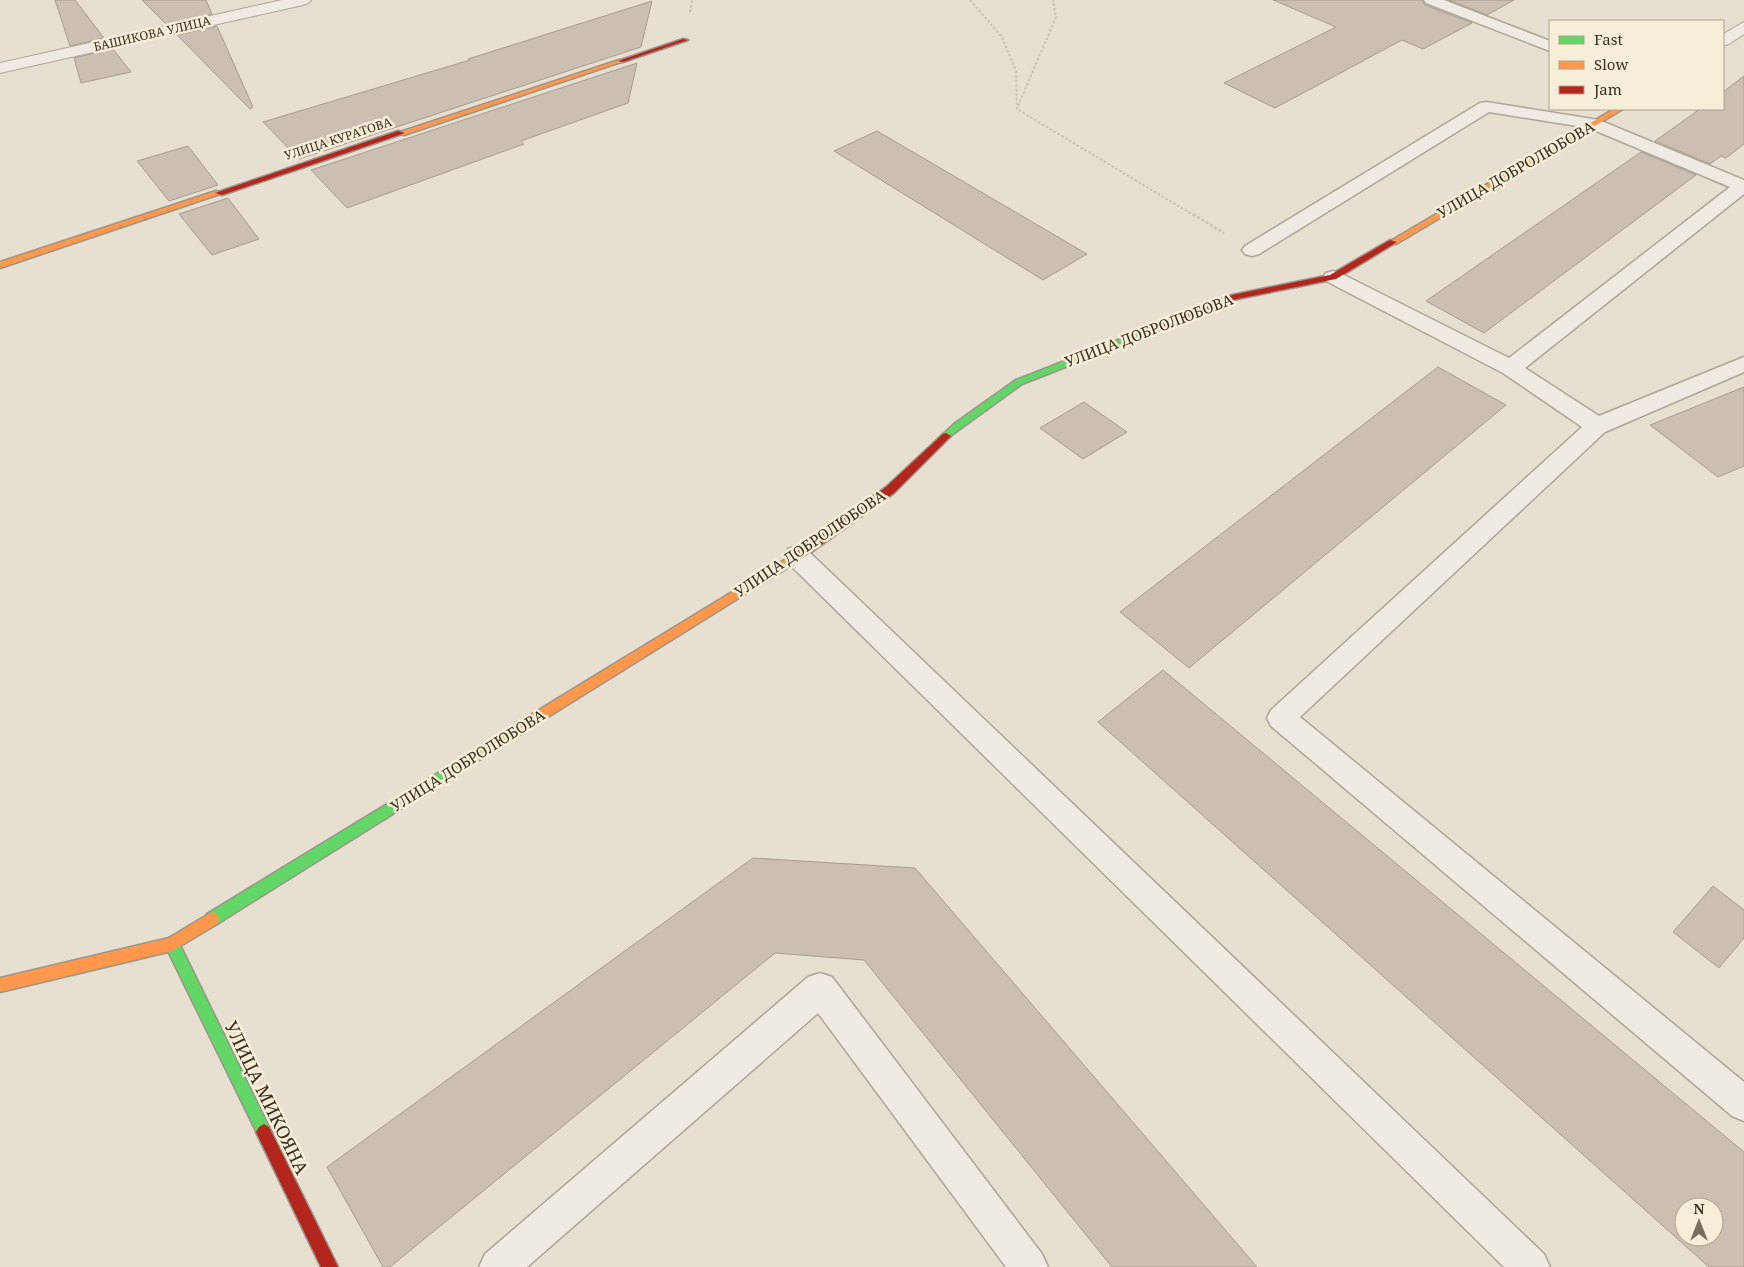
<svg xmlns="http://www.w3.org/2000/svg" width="1744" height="1267" viewBox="0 0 1744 1267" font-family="'Noto Serif',serif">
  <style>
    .building { fill: #cbbfb2; stroke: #a89c90; fill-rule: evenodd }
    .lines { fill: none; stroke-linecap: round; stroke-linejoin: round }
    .lane-casing { stroke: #ada599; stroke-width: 3 }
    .street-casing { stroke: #ada599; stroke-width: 2 }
    .fast-casing { stroke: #9c958a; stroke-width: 3 }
    .slow-casing { stroke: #9c958a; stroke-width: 3 }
    .jam-casing { stroke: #9c958a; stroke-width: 3 }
    .path-far1 { stroke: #c8c2b9; stroke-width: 2; stroke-dasharray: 2.5 2; stroke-linecap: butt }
    .path { stroke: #c8c2b9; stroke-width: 2.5; stroke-dasharray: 3 2; stroke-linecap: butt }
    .lane { fill: #efebe3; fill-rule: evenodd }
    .street { fill: #efebe3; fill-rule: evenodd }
    .fast { fill: #63d668; fill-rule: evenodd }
    .slow { fill: #ff974d; fill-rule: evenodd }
    .jam { fill: #b3261e; fill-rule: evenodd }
    .labels { text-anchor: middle; stroke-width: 5; stroke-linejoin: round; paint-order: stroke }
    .far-street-label { font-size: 12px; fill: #3d2e20; stroke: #f7eed8 }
    .street-label { font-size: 15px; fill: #3d2e20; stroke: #f7eed8 }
    .near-street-label { font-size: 18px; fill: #3d2e20; stroke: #f7eed8 }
  </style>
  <rect width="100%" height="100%" fill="#e7e0d1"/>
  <path class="building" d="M55 0H75L104 38 70 46Z
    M142 0H206L212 14 166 24Z
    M1273 0H1422L1425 5 1472 23 1423 49 1402 40 1275 108 1224 83 1336 27Z
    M1449 0H1514L1487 15Z
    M652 1 641 47 299 159 263 122 470 60 468 59Z
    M217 26 253 107 250 109 177 35Z
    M113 49 131 72 81 83 74 58Z
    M637 63 628 103 521 141 524 144 347 208 311 170Z
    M1744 76V144L1726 158 1721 156 1710 164 1655 141 1700 109H1723V92Z
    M877 131 1087 254 1043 280 834 151Z
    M188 146 218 185 169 201 137 161Z
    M1641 152 1696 175 1484 333 1426 301Z
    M228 198 259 239 212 255 179 214Z
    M1438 367 1506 405 1189 668 1120 612Z
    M1744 387V466L1718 477 1650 425Z
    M1084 402 1127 432 1083 459 1040 428Z
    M1163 670 1744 1152V1267H1709L1098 722ZM1684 1207H1714V1237H1684Z
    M753 858 915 868 1257 1267H1112L864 960 775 953 390 1267H383L327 1167Z
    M1713 886 1744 910V938L1719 968 1673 932Z"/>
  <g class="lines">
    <defs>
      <path id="lane" d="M1424 0H1444L1550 41V51L1426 3Z
        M1486 102 1599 120 1744 180V194L1525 368 1599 416 1744 357V372L1605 432 1300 717 1744 1082V1121L1732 1116 1271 726 1267 718 1271 710 1582 427 1503 373 1326 281 1323 277 1326 273 1333 271 1340 273 1509 358 1730 187 1589 128 1489 112 1259 254 1252 256 1245 254 1242 250 1245 246 1480 103Z
        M797 546 806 549 1544 1254 1550 1267H1504L788 563 785 556 788 549Z
        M820 973 832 977 1042 1254 1048 1267H1006L818 1013 527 1267H479L485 1254 808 977Z"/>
      <path id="street" d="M282 0H311L308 3 303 5 0 73V63Z
        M1744 22V34L1729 44 1723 46V34Z"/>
      <path id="fast" d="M1164 322 1167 323V327L1022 384 946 439 941 436 954 424 1016 380Z
        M515 726 519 727 521 731 519 735 217 924 212 926 207 924 205 919 207 914Z
        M172 937 177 939 269 1127 272 1132 269 1137 264 1140 259 1137 167 949 165 944 167 939Z"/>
      <path id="slow" d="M619 60 624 61 404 135 397 133Z
        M1614 109H1623L1396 244 1389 242Z
        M216 191 223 193 0 268V262Z
        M799 551 803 552 804 555 803 558 519 735 515 736 511 735 509 731 511 727Z
        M212 912 217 914 219 919 217 924 172 951 0 992V978L169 938Z"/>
      <path id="jam" d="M683 39 688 40 623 62 618 61Z
        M398 131 405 133 222 195 215 193Z
        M1390 240 1397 242 1336 279 1237 299 1167 327H1161L1160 325 1232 295 1330 275Z
        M946 433 951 436 894 493 803 558H795L794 555 795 552 886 487 943 434Z
        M264 1124 269 1127 338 1267H321L256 1132 259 1127Z"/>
    </defs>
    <use href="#lane" class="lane-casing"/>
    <use href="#street" class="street-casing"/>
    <use href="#fast" class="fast-casing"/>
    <use href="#slow" class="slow-casing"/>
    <use href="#jam" class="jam-casing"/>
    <path class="path-far1" d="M970 0 1002 37 1016 71 1017 109 1195 216
      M690 12 692 0
      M1018 106 1056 17 1053 0"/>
    <path class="path" d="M1193 214 1224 233"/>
    <use href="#lane" class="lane"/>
    <use href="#street" class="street"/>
    <use href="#fast" class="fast"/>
    <use href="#slow" class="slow"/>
    <use href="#jam" class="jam"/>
  </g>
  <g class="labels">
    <g class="far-street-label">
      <text transform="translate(152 34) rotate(-13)" y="4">БАШИКОВА УЛИЦА</text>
      <text transform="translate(338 139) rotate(-18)" y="4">УЛИЦА КУРАТОВА</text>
    </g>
    <g class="street-label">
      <text transform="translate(1516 170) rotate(-30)" y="5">УЛИЦА ДОБРОЛЮБОВА</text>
      <text transform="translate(1149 331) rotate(-21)" y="5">УЛИЦА ДОБРОЛЮБОВА</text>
      <text transform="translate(810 544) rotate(-34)" y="5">УЛИЦА ДОБРОЛЮБОВА</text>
      <text transform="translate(468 761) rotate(-32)" y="5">УЛИЦА ДОБРОЛЮБОВА</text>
    </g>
    <g class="near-street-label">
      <text transform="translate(266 1098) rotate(64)" y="6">УЛИЦА МИКОЯНА</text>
    </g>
  </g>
  <rect x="1549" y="20" width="175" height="90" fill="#f7eed8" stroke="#ada18e"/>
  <rect x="1559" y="36" width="25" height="8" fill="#63d668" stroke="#ada18e"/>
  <text x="1594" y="45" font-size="15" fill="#3d2e20">Fast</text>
  <rect x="1559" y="61" width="25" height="8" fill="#ff974d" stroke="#ada18e"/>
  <text x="1594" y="70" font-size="15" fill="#3d2e20">Slow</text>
  <rect x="1559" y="86" width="25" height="8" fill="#b3261e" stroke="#ada18e"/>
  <text x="1594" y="95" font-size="15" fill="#3d2e20">Jam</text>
  <g transform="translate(1699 1222)"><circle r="24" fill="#f7eed8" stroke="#ada18e"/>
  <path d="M0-4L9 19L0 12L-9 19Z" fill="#786c5e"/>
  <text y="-8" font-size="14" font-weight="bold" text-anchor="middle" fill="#3d2e20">N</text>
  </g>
</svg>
